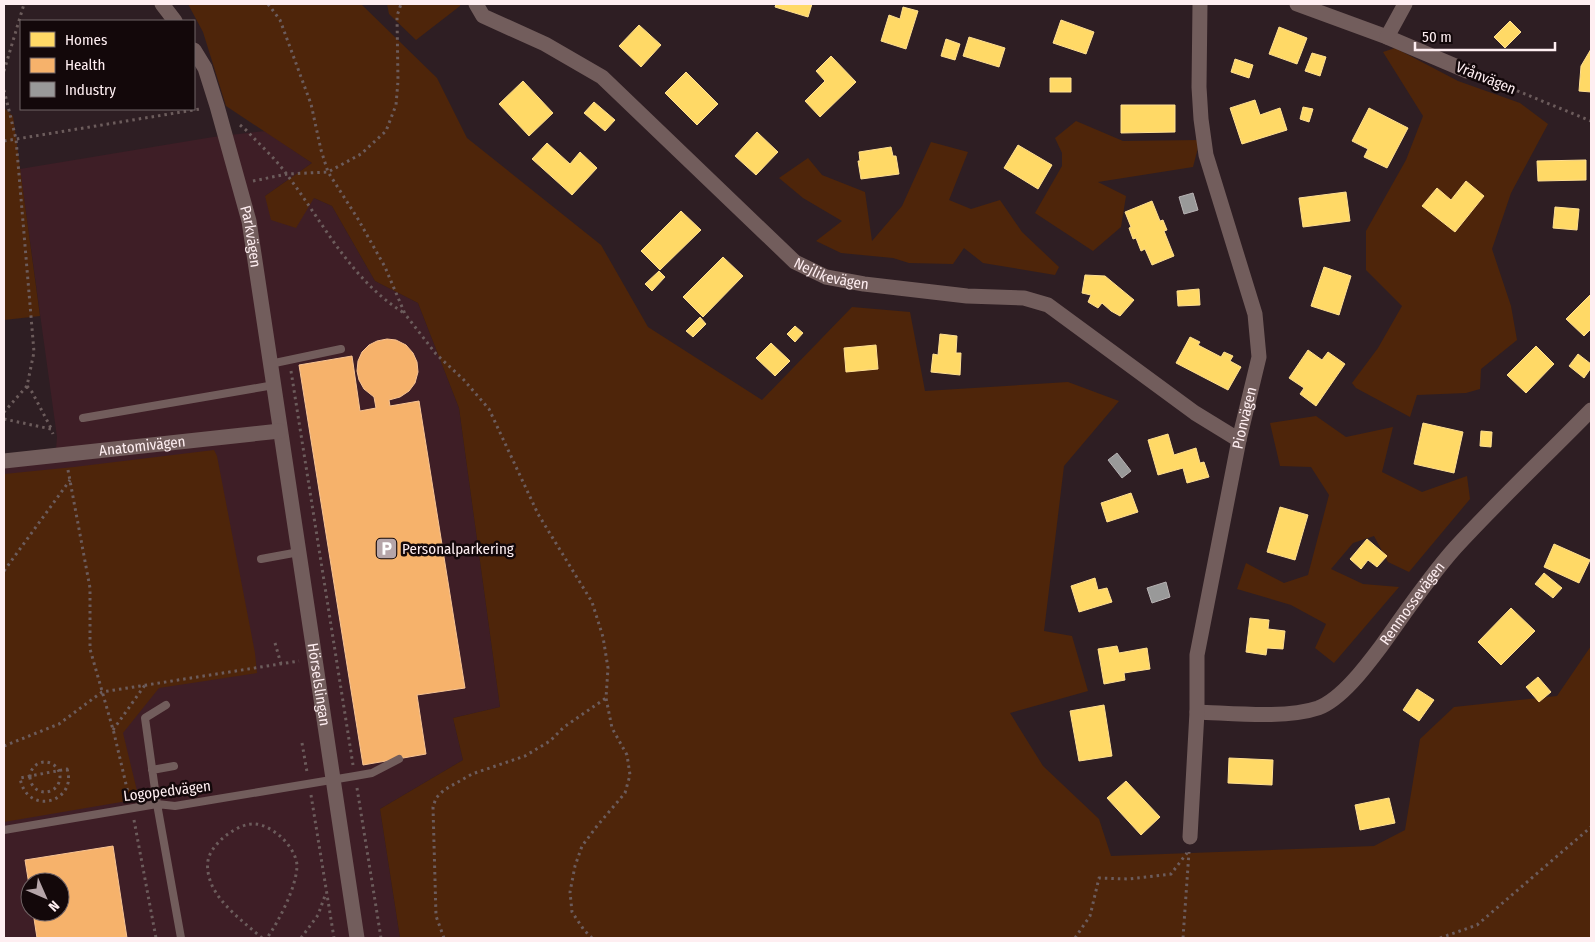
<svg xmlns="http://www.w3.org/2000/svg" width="1595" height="942" viewBox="0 0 1595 942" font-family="'Fira Sans Condensed',sans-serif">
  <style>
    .built { fill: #3e1e26; fill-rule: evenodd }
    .green { fill: #4e250a }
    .homes { fill: #ffd966; stroke: #ffdf90 }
    .health { fill: #f6b26b; stroke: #f8c493 }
    .industry { fill: #999; stroke: #b7b2b3 }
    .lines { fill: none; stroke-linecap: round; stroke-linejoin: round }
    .path { stroke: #6c5c5c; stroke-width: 3; stroke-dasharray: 2.5 4; stroke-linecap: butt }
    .service { stroke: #725d5c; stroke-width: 8 }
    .minor { stroke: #725d5c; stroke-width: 15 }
    .labels { text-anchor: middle; stroke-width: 5; stroke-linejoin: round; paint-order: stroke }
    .street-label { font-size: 15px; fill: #feeef1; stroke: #13080a }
    .poi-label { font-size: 15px; fill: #feeef1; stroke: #13080a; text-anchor: start }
  </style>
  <rect width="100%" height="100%" fill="#2e1e23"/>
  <path class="built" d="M265 131 312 163 265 196 314 198 332 206 375 281 418 303 459 408 500 707 453 718 463 760 380 809 400 938H4V467L55 462 57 437 20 169 213 137ZM30 882H60V912H30Z"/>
  <path class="green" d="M188 4H361L437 78 467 138 601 245 648 327 762 400 852 307 910 312 925 391 1068 382 1119 401 1064 466 1044 631 1072 636 1088 691 1010 713 1043 766 1099 819 1111 856 1374 846 1405 830 1420 739 1454 707 1557 696 1591 646V938H400L380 809 463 760 453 718 500 707 459 408 418 303 375 281 332 206 314 198 296 228 271 220 265 196 312 163 226 106 203 32Z
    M387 4H460V6L416 40 389 14Z
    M1395 48 1458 81 1520 103 1548 124 1511 193 1492 249 1511 306 1517 340 1481 369 1480 389 1466 393 1417 395 1410 417 1356 388 1352 383 1378 348 1402 306 1366 270V231L1406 160 1423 116 1383 52Z
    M4 108 13 116 40 316 4 320Z
    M1076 121 1123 141 1200 140 1193 167 1098 182 1126 196 1121 227 1093 251 1035 213 1062 166V153L1055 138Z
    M931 142 968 152 949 200 971 209 1000 200 1022 232 1059 267 1055 275 983 263 964 248 953 264 909 263 893 258 841 253 816 241 842 221 803 198 779 178 808 158 822 175 865 192 872 241 902 206Z
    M1316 416 1346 437 1393 427 1382 472 1422 492 1467 476 1470 499 1409 572 1388 562 1374 536 1353 543 1331 569 1363 584 1399 587 1334 663 1315 648 1326 624 1291 605 1237 589 1246 563 1284 583 1308 575 1329 495 1311 467 1280 466 1270 423Z
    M214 450 217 456 255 653 257 673 159 688 123 733 139 799 4 822V474L74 467Z"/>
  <path class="homes" d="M776 4H812L808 17 775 7Z
    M903 7 918 11 906 49 881 41 889 15 900 19Z
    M1061 20 1094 32 1086 54 1053 43Z
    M1510 21 1521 32 1505 48 1494 37Z
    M639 25 661 45 641 67 619 46Z
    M1279 27 1307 38 1297 64 1269 54Z
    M969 37 1005 48 999 67 963 56Z
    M946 39 960 44 955 60 941 56Z
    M1591 49V92L1579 91 1581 66Z
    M1312 53 1326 57 1320 76 1305 71Z
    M831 56 856 82 820 117 805 101 825 81 816 71Z
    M1235 59 1253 65 1249 78 1231 72Z
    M686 72 718 104 697 125 665 93Z
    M1050 78H1071V92H1050Z
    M523 81 553 113 529 136 499 104Z
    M1255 100 1260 115 1280 108 1287 130 1242 144 1230 108Z
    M594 102 615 120 605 131 584 113Z
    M1121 105H1175V132L1121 133Z
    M1303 107 1313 109 1309 122 1300 119Z
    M1369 108 1408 128 1387 168 1364 157 1368 149 1352 141Z
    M757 132 778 152 756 175 735 156Z
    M547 143 570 164 580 152 597 168 572 195 532 159Z
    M1018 145 1052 165 1038 189 1004 168Z
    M891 147 893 156H896L899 174 861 179 858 161H860L859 152Z
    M1586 160V180L1538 181 1537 161Z
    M1466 181 1484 196 1455 232 1422 206 1437 188 1451 200Z
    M1346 192 1350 221 1303 227 1299 198Z
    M1152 201 1160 221 1163 220 1167 230 1164 231 1174 256 1152 265 1145 249 1141 251 1136 238 1133 239 1129 228 1131 227 1125 212Z
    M1555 207 1579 209 1577 230 1553 228Z
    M681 211 701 230 660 270 641 251Z
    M723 257 743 276 703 317 683 297Z
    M1324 267 1351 276 1339 315 1311 306Z
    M659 271 665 277 652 291 645 284Z
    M1085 275 1105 276 1134 300 1120 316 1111 311 1102 303 1098 308 1088 302 1091 295 1082 293Z
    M1199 289 1200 305 1178 306 1177 291Z
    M1591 294V329L1584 336 1566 319Z
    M700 317 706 324 693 337 686 331Z
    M795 326 803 333 795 342 787 334Z
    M940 334 957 336 956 353H961L960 375 931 372 933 354 938 355Z
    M1190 337 1200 342 1198 345 1221 357 1224 352 1233 356 1230 361 1241 367 1228 390 1176 363Z
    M771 343 790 361 775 376 756 358Z
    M876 345 878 369 846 372 844 348Z
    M1536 346 1554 364 1526 393 1507 375Z
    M1308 350 1322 360 1328 352 1345 364 1316 406 1300 394 1304 388 1289 378Z
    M1578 354 1591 364V368L1584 378 1569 366Z
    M1423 423 1463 432 1454 473 1414 464Z
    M1481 431 1492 432 1491 447 1480 446Z
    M1168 434 1174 455 1196 448 1200 463 1204 462 1209 477 1187 483 1183 468 1158 475 1148 440Z
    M1131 493 1138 512 1107 522 1101 503Z
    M1280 507 1308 515 1295 560 1267 552Z
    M1367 539 1387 556 1377 567 1368 560 1361 569 1350 559Z
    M1554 544 1590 560 1579 583 1544 567Z
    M1544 573 1562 588 1553 598 1535 584Z
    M1095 578 1098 590 1107 588 1112 602 1079 612 1071 586Z
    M1511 608 1535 631 1501 665 1478 642Z
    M1250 618 1269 620 1268 629 1285 631 1283 649 1267 648 1266 655 1246 652Z
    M1117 646 1119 653 1147 648 1150 669 1124 673 1125 680 1104 684 1098 649Z
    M1538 677 1551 692 1539 702 1526 687Z
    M1417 689 1434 700 1419 721 1403 710Z
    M1104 705 1112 756 1079 761 1070 711Z
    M1229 758 1273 760 1272 785 1228 783Z
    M1126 781 1160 817 1141 835 1107 798Z
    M1389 798 1395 823 1360 830 1355 805Z"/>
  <path class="health" d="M387 339 396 340 406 345 413 353 417 362 418 372 415 383 409 391 400 397 389 400 390 406 419 401 465 688 417 695 426 754 363 765 299 365 352 356 360 411 376 408 374 397 364 389 359 380 357 371 358 361 362 352 369 345 377 341Z
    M113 846 127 938H37L33 912H60V882H30V891L25 860Z"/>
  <path class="industry" d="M1193 193 1198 210 1184 214 1179 197Z
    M1117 453 1131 471 1122 478 1108 460Z
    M1166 582 1170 597 1152 603 1147 588Z"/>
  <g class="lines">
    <path class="path" d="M268 4 280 20 311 104 321 150 328 172 358 219 385 267 405 314 436 354 463 379 489 409 538 514 592 602 603 637 608 668 606 698 612 728 627 755 630 775 625 793 597 826 582 846 575 866 570 892 572 912 584 930 592 938
      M4 71 24 4
      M1481 76 1591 121
      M4 90 16 139 34 352 27 386 4 412
      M240 125 246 130C260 145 276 159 288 176 324 224 351 280 404 313
      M4 141 200 109
      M253 181 287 174 328 172 361 154 386 131 396 105 398 81 397 16 401 4
      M291 371 353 765
      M27 386 32 392 51 428
      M4 419 51 429 53 434
      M68 470 90 588V649L114 733 129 797
      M4 571 70 480
      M275 643 281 664
      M113 730 145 685
      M302 743 307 772
      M4 746 59 724 102 692 299 661
      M30 777a15 15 0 1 1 30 0a15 15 0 1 1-30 0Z
      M67 769C78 802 27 817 20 778Z
      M357 788 381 938
      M311 795 334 938
      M134 820 156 938
      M262 938C246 924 219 904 211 883 208 875 206 865 209 857 214 841 240 822 256 824 265 825 274 831 280 836 288 843 296 854 297 865 297 886 279 921 267 938
      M301 938 318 915 326 893
      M444 938 436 916 433 807 436 798 444 790 472 774 525 756 550 741 564 727 606 698
      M1075 938 1090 916 1099 878 1129 879 1171 874 1187 853
      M1183 938 1189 852
      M1440 938 1477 925 1591 827"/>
    <path class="service" d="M270 364 341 349
      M83 418 274 385
      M261 559 299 552
      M166 705 145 718 157 804 181 938
      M152 770 174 766
      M4 830 157 804 175 806 355 776 372 773 399 759"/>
    <g class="minor">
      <path d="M162 4 175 21"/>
      <path id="s1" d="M476 4 483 16 545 44 602 77 795 262 826 277 864 284 967 296 1024 298 1048 305 1195 413 1239 440"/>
      <path d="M1297 4 1387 37 1467 71"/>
      <path d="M1387 37 1405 4"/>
      <path id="s2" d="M194 50 205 68 217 106 249 221 357 938"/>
      <path id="s3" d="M4 461 280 431"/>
      <path id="s4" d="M1197 712C1231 713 1286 719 1318 708 1342 699 1367 665 1382 645 1405 613 1429 577 1455 548 1499 500 1546 456 1591 410"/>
      <path id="s5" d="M1190 837 1197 712V655L1239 440 1259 357 1255 314 1206 155 1201 119 1199 87 1200 4"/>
    </g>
  </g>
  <defs>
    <symbol id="parking-square" viewBox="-11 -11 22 22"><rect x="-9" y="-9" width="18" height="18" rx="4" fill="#b5a5a9" stroke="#13080a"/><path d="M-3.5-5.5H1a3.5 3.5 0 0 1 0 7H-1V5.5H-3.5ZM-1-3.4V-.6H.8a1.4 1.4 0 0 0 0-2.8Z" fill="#fff"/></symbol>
  </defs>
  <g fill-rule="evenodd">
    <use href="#parking-square" x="374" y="536" width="25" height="25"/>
  </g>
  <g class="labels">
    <g class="street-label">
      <text transform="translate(1486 78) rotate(22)" y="5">Vrånvägen</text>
      <text dy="5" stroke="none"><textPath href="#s2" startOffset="196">Parkvägen</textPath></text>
      <text dy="5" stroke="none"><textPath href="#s1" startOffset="454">Nejlikevägen</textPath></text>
      <text dy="5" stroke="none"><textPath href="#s5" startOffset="424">Pionvägen</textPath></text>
      <text dy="5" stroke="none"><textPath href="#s3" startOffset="139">Anatomivägen</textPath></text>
      <text dy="5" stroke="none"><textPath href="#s4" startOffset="264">Renmossevägen</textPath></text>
      <text dy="5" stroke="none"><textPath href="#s2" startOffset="649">Hörselslingan</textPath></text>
      <text transform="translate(167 791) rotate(-7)" y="5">Logopedvägen</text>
    </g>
    <g class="poi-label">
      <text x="402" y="554">Personalparkering</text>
    </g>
  </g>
  <rect width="1595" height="942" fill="none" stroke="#feeef1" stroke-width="10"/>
  <rect x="20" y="20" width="175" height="90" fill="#13080a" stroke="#716466"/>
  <rect x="30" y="32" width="25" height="15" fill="#ffd966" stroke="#716466"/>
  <text x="65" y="45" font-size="15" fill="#feeef1">Homes</text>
  <rect x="30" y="58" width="25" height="15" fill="#f6b26b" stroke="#716466"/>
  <text x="65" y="70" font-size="15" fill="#feeef1">Health</text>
  <rect x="30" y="82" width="25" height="15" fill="#999999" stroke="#716466"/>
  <text x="65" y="95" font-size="15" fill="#feeef1">Industry</text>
  <g transform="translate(45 897) rotate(135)"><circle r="24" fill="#13080a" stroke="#716466"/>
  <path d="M0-4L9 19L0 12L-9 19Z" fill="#b5a5a9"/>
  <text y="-8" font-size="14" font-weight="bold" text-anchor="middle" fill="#feeef1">N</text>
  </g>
  <path d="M1415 42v8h140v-8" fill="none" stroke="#feeef1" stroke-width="2.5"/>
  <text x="1422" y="42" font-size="15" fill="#feeef1" stroke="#13080a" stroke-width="4" paint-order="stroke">50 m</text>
</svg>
